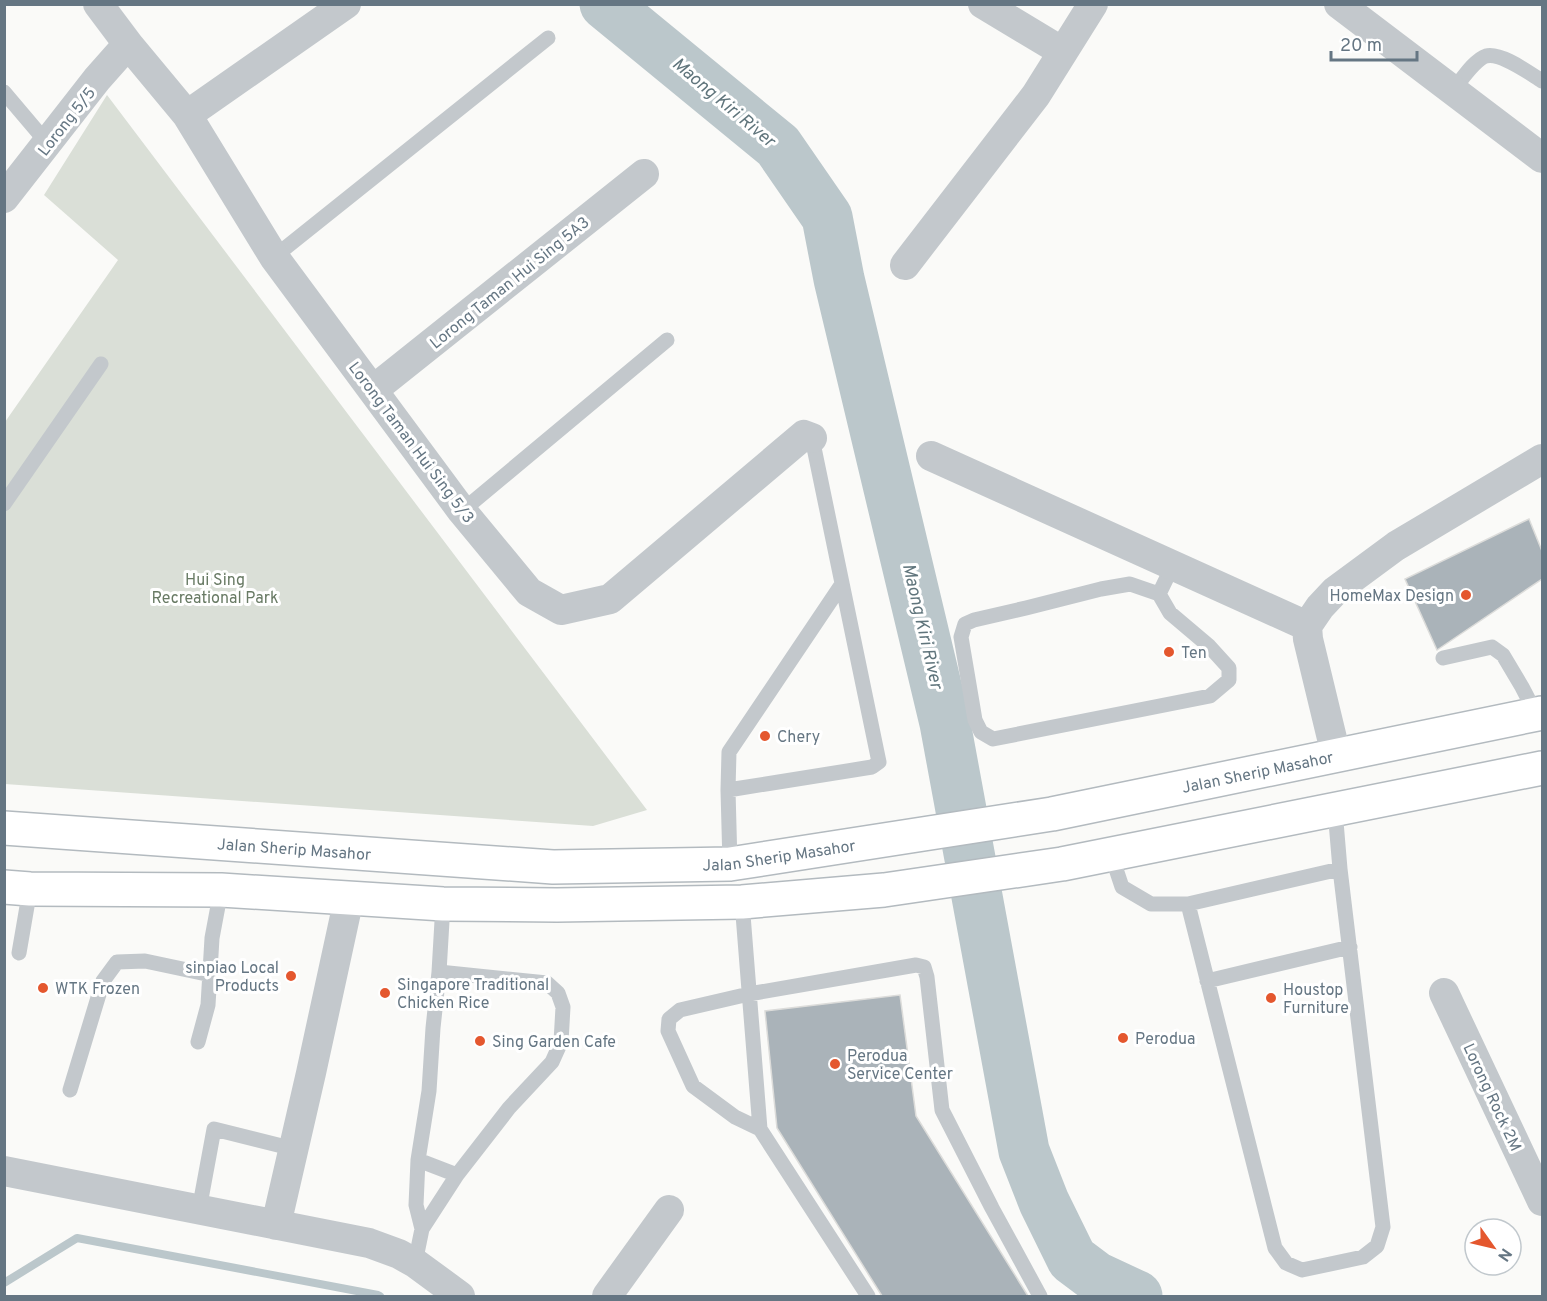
<svg xmlns="http://www.w3.org/2000/svg" width="1547" height="1301" viewBox="0 0 1547 1301" font-family="Overpass,sans-serif">
  <style>
    .green { fill: #dadfd7 }
    .lines { fill: none; stroke-linecap: round; stroke-linejoin: round }
    .stream { stroke: #bbc7cb; stroke-width: 8 }
    .river { stroke: #bbc7cb; stroke-width: 51 }
    .building { fill: #aab3b9; stroke: #dcdcda; stroke-width: 1.5 }
    .secondary-casing { stroke: #b3babf; stroke-width: 36 }
    .lane { stroke: #c3c8cc; stroke-width: 15 }
    .street { stroke: #c3c8cc; stroke-width: 30 }
    .secondary { stroke: #fff; stroke-width: 33 }
    .poi-dot { fill: #e4572e; stroke: #fff; stroke-width: 2 }
    .labels { text-anchor: middle; stroke-width: 6; stroke-linejoin: round; paint-order: stroke }
    .street-label { font-size: 16px; fill: #657683; stroke: #fff }
    .park-label { font-size: 16px; fill: #687a64; stroke: #fff }
    .poi-label { font-size: 16px; fill: #657683; stroke: #fff; text-anchor: start }
    .water-label { font-size: 18px; font-style: italic; fill: #60757c; stroke: #fff }
  </style>
  <rect width="100%" height="100%" fill="#fafaf8"/>
  <path class="green" d="M107 95 647 810 593 826 5 784V422L118 260 44 195Z"/>
  <g class="lines">
    <path class="stream" d="M4 1283 77 1238 378 1295 380 1296"/>
    <path class="river" d="M605 4 778 146 827 217 839 279 945 723 1024 1151 1044 1202 1072 1259 1096 1277 1137 1296"/>
  </g>
  <path class="building" d="M1529 519 1542 551V579L1437 650 1405 579Z
    M900 995 916 1116 1028 1296H882L777 1128 765 1011Z"/>
  <g class="lines">
    <defs>
      <g id="secondary">
        <path id="s1" d="M4 828 553 867 730 864 1052 814 1542 713"/>
        <path d="M4 887 30 889 221 890 443 904 557 905 742 902 884 890 1062 864 1542 768"/>
      </g>
    </defs>
    <use href="#secondary" class="secondary-casing"/>
    <path class="lane" d="M1453 90C1461 81 1474 60 1486 56 1501 52 1529 73 1542 81
      M4 92 48 144
      M274 257 548 38
      M812 438 879 762 872 767 728 790 729 752 842 584
      M4 504 101 364
      M462 511 667 340
      M1159 594 1130 584 1101 589 1026 608 974 620 965 624 961 637 975 720 981 732 993 739 1210 696 1229 680V668L1209 646 1170 613 1159 594 1173 565
      M1443 658 1492 647 1503 655 1522 687 1536 714
      M728 790 730 864
      M1111 854 1122 887 1151 904H1188L1275 1248 1286 1263 1302 1270 1363 1257 1377 1246 1383 1227 1340 869 1335 810
      M742 902 760 1129 868 1296
      M1188 904 1340 869
      M19 953 30 889
      M1207 981 1350 947
      M198 1042 208 1005 212 938 221 890
      M70 1090 103 981 117 962 145 961 211 975
      M760 1129 735 1117 693 1086 668 1031 669 1019 680 1010 749 994 916 965 924 967 927 977 942 1110 992 1208 1040 1296
      M418 1160 457 1175
      M199 1210 214 1129 294 1149
      M422 1229 416 1205 418 1160 429 1091 433 1028 439 972
      M415 1263 422 1229 457 1175 509 1108 552 1062 561 1042 563 1007 558 993 547 983 439 972 443 904"/>
    <path class="street" d="M98 4 128 44 187 115 274 257 462 511 529 592 561 610 610 599 804 435 812 438
      M983 4 1063 52
      M1339 4 1542 158
      M187 115 346 4
      M4 198 97 79 128 44
      M905 265 1036 95 1093 4
      M373 390 644 174
      M931 456 1307 626
      M1336 755 1308 639 1307 626 1320 607 1335 591 1396 546 1542 459
      M1444 993 1542 1201
      M4 1171 369 1243 399 1254 415 1263 460 1296
      M276 1225 311 1073 349 898
      M607 1296 669 1210"/>
    <use href="#secondary" class="secondary"/>
  </g>
  <g class="poi-dot">
    <circle cx="1466" cy="595" r="6"/>
    <circle cx="1169" cy="652" r="6"/>
    <circle cx="765" cy="736" r="6"/>
    <circle cx="291" cy="976" r="6"/>
    <circle cx="43" cy="988" r="6"/>
    <circle cx="385" cy="993" r="6"/>
    <circle cx="1271" cy="998" r="6"/>
    <circle cx="1123" cy="1038" r="6"/>
    <circle cx="480" cy="1041" r="6"/>
    <circle cx="835" cy="1064" r="6"/>
  </g>
  <g class="labels">
    <g class="street-label">
      <text transform="translate(66 121) rotate(-52)" y="6">Lorong 5/5</text>
      <text transform="translate(509 282) rotate(-39)" y="6">Lorong Taman Hui Sing 5A3</text>
      <text transform="translate(412 442) rotate(53)" y="6">Lorong Taman Hui Sing 5/3</text>
      <text dy="6" stroke="none"><textPath href="#s1" startOffset="1263">Jalan Sherip Masahor</textPath></text>
      <text dy="6" stroke="none"><textPath href="#s1" startOffset="291">Jalan Sherip Masahor</textPath></text>
      <text dy="6" stroke="none"><textPath href="#s1" startOffset="777">Jalan Sherip Masahor</textPath></text>
      <text transform="translate(1493 1097) rotate(65)" y="6">Lorong Rock 2M</text>
    </g>
    <g class="park-label">
      <text x="215" y="585">Hui Sing<tspan x="215" dy="18">Recreational Park</tspan></text>
    </g>
    <g class="poi-label">
      <text x="1454" y="601" text-anchor="end">HomeMax Design</text>
      <text x="1181" y="658">Ten</text>
      <text x="777" y="742">Chery</text>
      <text x="279" y="973" text-anchor="end">sinpiao Local<tspan x="279" dy="18">Products</tspan></text>
      <text x="397" y="990">Singapore Traditional<tspan x="397" dy="18">Chicken Rice</tspan></text>
      <text x="55" y="994">WTK Frozen</text>
      <text x="1283" y="995">Houstop<tspan x="1283" dy="18">Furniture</tspan></text>
      <text x="1135" y="1044">Perodua</text>
      <text x="492" y="1047">Sing Garden Cafe</text>
      <text x="847" y="1061">Perodua<tspan x="847" dy="18">Service Center</tspan></text>
    </g>
    <g class="water-label">
      <text transform="translate(724 102) rotate(40)" y="6">Maong Kiri River</text>
      <text transform="translate(923 626) rotate(77)" y="6">Maong Kiri River</text>
    </g>
  </g>
  <rect width="1547" height="1301" fill="none" stroke="#657683" stroke-width="12"/>
  <g transform="translate(1493 1247) rotate(124)"><circle r="28" fill="#ffffff" stroke="#c1c8cd" stroke-width="1.5"/>
  <path d="M0-4.5L10 22L0 15L-10 22Z" fill="#e4572e"/>
  <text y="-9" font-size="16" font-weight="bold" text-anchor="middle" fill="#657683">N</text>
  </g>
  <path d="M1331 51v9h86v-9" fill="none" stroke="#657683" stroke-width="3"/>
  <text x="1340" y="51" font-size="18" fill="#657683" stroke="#ffffff" stroke-width="4.5" paint-order="stroke">20 m</text>
</svg>
